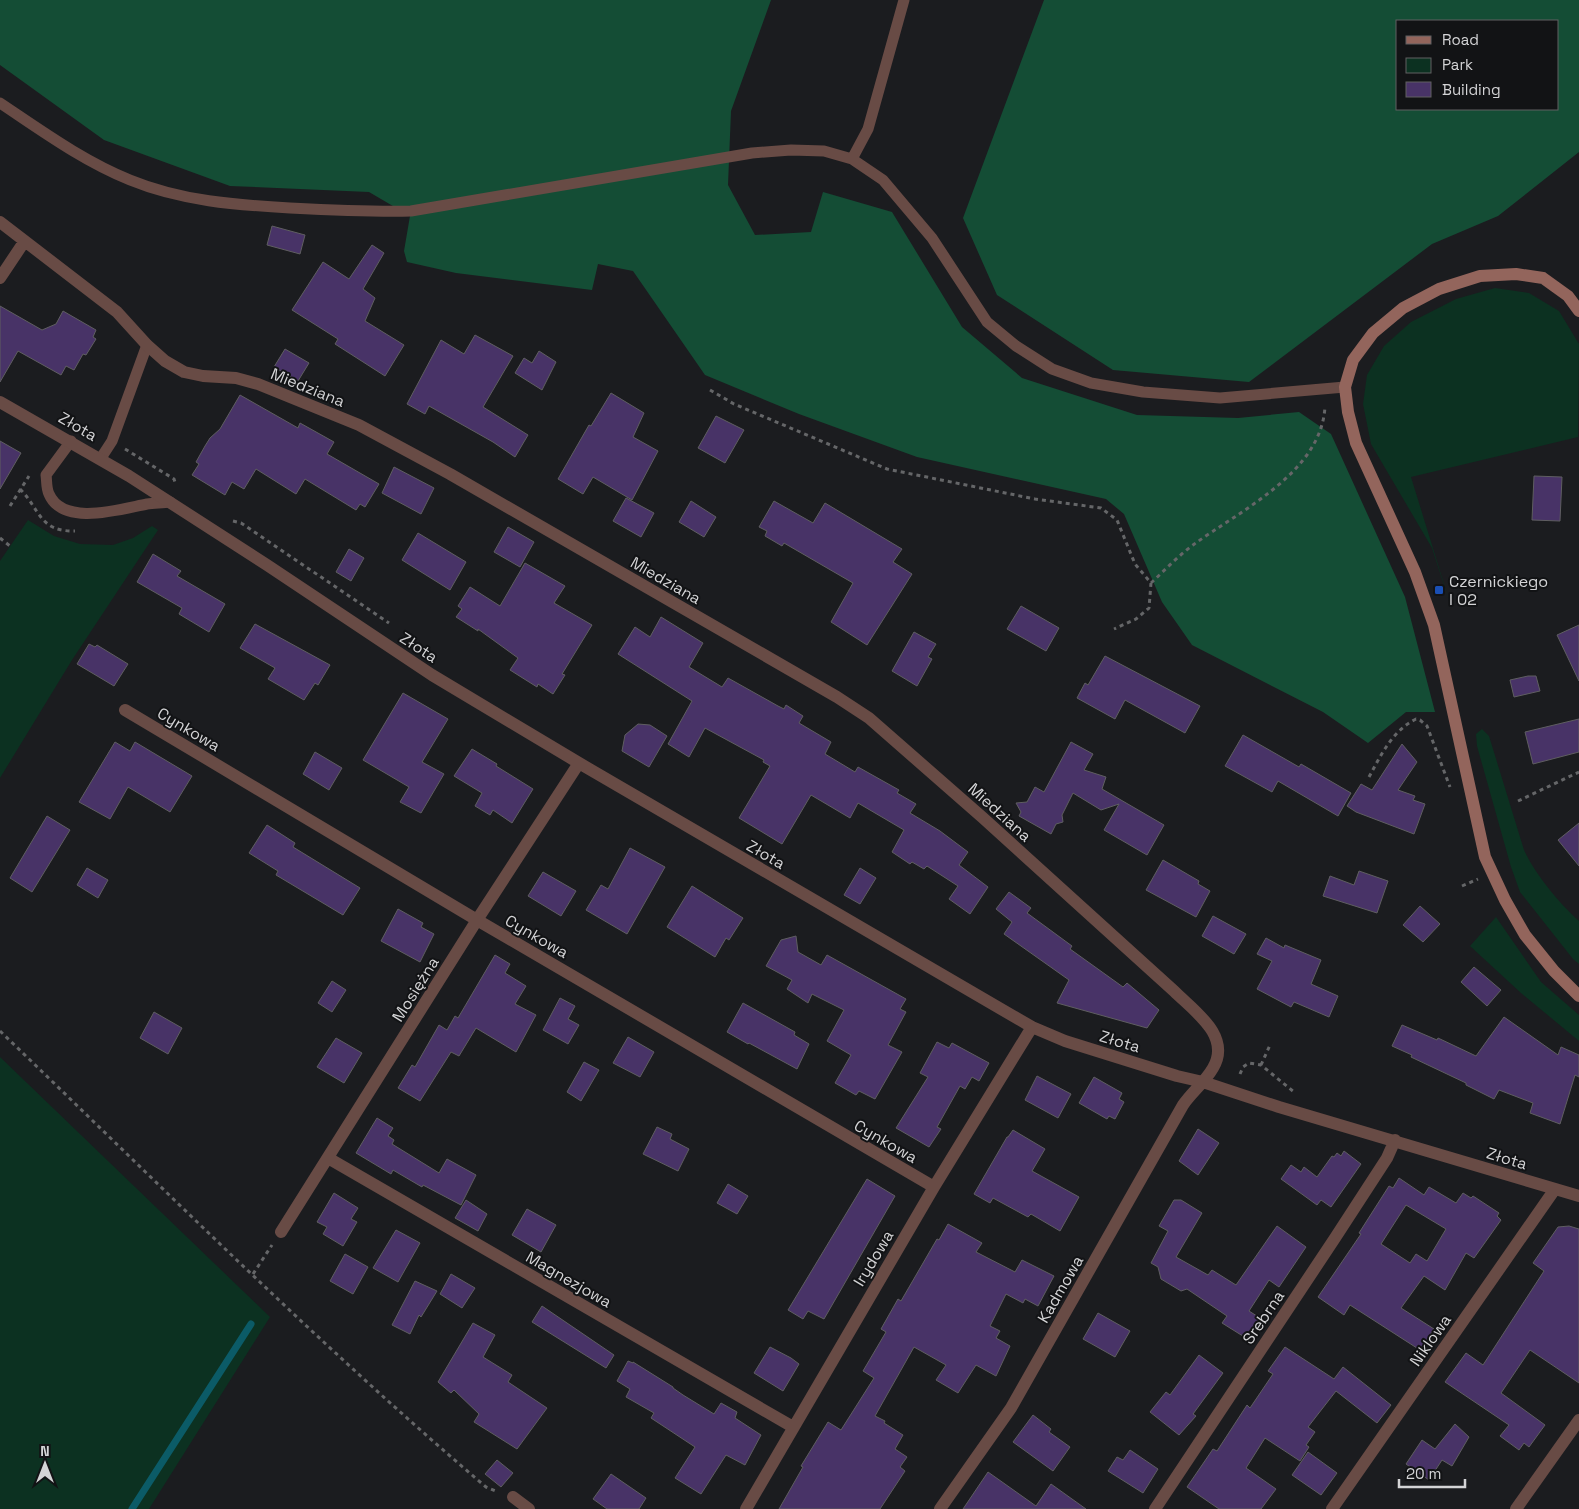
<svg xmlns="http://www.w3.org/2000/svg" width="1579" height="1509" viewBox="0 0 1579 1509" font-family="'Space Grotesk',sans-serif">
  <style>
    .green { fill: #0c3121 }
    .forest { fill: #144d35; fill-rule: evenodd }
    .lines { fill: none; stroke-linecap: round; stroke-linejoin: round }
    .stream { stroke: #0b5b67; stroke-width: 7 }
    .building { fill: #483367; stroke: #5f5e61; fill-rule: evenodd }
    .path { stroke: #656668; stroke-width: 3; stroke-dasharray: 4 4; stroke-linecap: butt }
    .lane { stroke: #684b45; stroke-width: 11 }
    .street { stroke: #684b45; stroke-width: 12 }
    .secondary { stroke: #93655c; stroke-width: 12 }
    .transit-dot { fill: #1a4fb4; stroke: #121315; stroke-width: 2 }
    .labels { text-anchor: middle; stroke-width: 4; stroke-linejoin: round; paint-order: stroke }
    .street-label { font-size: 16px; fill: #d4d4d6; stroke: #121315 }
    .poi-label { font-size: 16px; fill: #d4d4d6; stroke: #121315; text-anchor: start }
  </style>
  <rect width="100%" height="100%" fill="#1b1c1f"/>
  <path class="green" d="M1495 288 1529 293 1559 311 1579 344 1578 437 1411 477 1452 610 1432 548 1371 444 1363 404 1367 375 1384 346 1411 322 1456 299Z
    M28 520 54 536 80 544 113 545 133 538 152 526 158 530 72 660 0 778V561Z
    M1482 729 1489 736 1524 850C1535 874 1559 903 1579 921V964L1573 959 1520 892 1511 867 1477 746 1476 734Z
    M1496 917 1541 982 1579 1015V1041L1521 993 1470 946Z
    M0 1057 270 1317 149 1509H0Z"/>
  <path class="forest" d="M0 0H771L731 111 728 185 755 235 811 232 823 192 892 212 962 327 1022 378 1137 415 1238 418 1299 412 1331 434 1405 597 1435 712H1406L1368 743 1323 712 1192 645 1162 602 1124 514 1106 499 917 457 799 414 705 375 633 271 598 264 592 290 456 273 407 262 404 251 410 216 369 192 230 186 104 140 0 65Z
    M1044 0H1579V152L1498 216 1432 244 1249 382 1113 370 997 295 963 218ZM1558 21V109H1398V21Z"/>
  <g class="lines">
    <path class="stream" d="M132 1509 251 1324"/>
  </g>
  <path class="building" d="M272 226 305 235 300 254 267 245Z
    M372 245 384 253 363 289 375 298 365 321 404 345 385 376 335 344 338 339 292 310 323 262 349 279Z
    M0 306 42 330 56 324 63 311 96 330 93 337 96 339 86 355 83 354 74 370 66 366 61 375 18 351 0 382Z
    M475 335 513 356 483 407 528 435 515 457 493 442 429 406 425 414 407 404 441 340 464 354Z
    M285 349 309 363 298 381 274 367Z
    M539 351 556 362 542 390 515 373 524 358 532 363Z
    M611 393 644 413 633 437 658 451 632 500 593 477 583 494 558 479 589 425 591 426Z
    M240 395 298 428 300 423 334 442 327 454 379 484 365 507 360 504 356 510 305 479 296 494 256 469 244 489 232 482 225 495 192 475 199 464 196 462 205 446 210 438 220 429Z
    M716 416 744 430 725 463 698 448Z
    M0 441 21 453 0 489Z
    M394 467 434 488 421 514 382 493Z
    M1534 476 1562 477 1560 521 1532 520Z
    M626 498 654 513 641 537 613 521Z
    M691 501 716 517 704 537 679 522Z
    M774 501 813 523 825 503 902 549 893 562 912 574 867 645 831 622 853 583 784 543 782 546 765 536 767 531 759 527Z
    M508 527 534 542 520 567 494 552Z
    M418 533 466 562 450 590 402 560Z
    M349 549 364 558 351 581 336 572Z
    M153 554 181 571 177 576 225 604 209 632 179 614 182 608 137 582Z
    M525 563 565 586 554 603 592 625 562 674 565 675 553 694 538 684 537 687 510 670 518 658 478 629V631L456 617 462 609 458 606 470 587 500 606Z
    M1021 606 1059 628 1046 651 1007 629Z
    M661 617 703 643 689 667 722 687 728 678 778 706 784 709 786 705 803 716 799 723 831 742 825 754 855 772 858 767 899 790 897 793 916 804 910 813 940 831 968 852 959 865 988 887 970 914 949 899 958 886 927 866 924 869 912 862 910 864 892 852 904 830 858 803 850 818 811 795 782 844 739 818 770 766 763 762 764 760 705 728 689 757 668 744 692 701 618 654 635 627 650 637Z
    M255 624 330 665 318 685 315 683 304 700 268 679 275 668 240 648Z
    M1579 625V681L1557 635Z
    M914 632 936 644 928 657 932 659 917 686 892 671Z
    M89 644 95 647 97 645 128 664 114 686 77 664Z
    M1105 656 1200 706 1185 733 1125 700 1115 719 1077 698 1085 683 1088 685Z
    M1528 676H1536L1540 691 1514 697 1510 680Z
    M403 693 448 719 422 762 444 774 421 813 400 802 409 787 363 760Z
    M1579 719V752L1533 764 1525 732Z
    M638 724 650 725 667 736 649 767 622 751 625 735Z
    M1243 735 1299 767 1301 764 1351 793 1338 816 1278 781 1272 792 1225 766Z
    M115 742 130 751 135 742 192 776 170 812 128 787 110 819 79 802Z
    M1071 742 1093 754 1084 770 1106 777 1102 789 1164 825 1147 855 1104 830 1119 804 1101 810 1073 793 1062 815 1063 822 1056 824 1051 834 1019 816 1021 812 1016 803 1027 802 1035 787 1044 792Z
    M1402 744 1417 762 1398 790 1415 796 1413 800 1425 804 1414 834 1356 812 1347 806 1361 784 1372 790Z
    M472 749 497 764 496 766 533 789 512 823 493 810 490 815 475 806 482 793 454 776Z
    M315 752 342 768 329 790 303 774Z
    M47 816 70 830 32 892 10 878Z
    M1579 823V866L1558 840Z
    M267 825 295 843 293 847 360 888 343 915 276 875 278 871 249 853Z
    M630 848 665 867 627 934 586 910 601 885 608 889Z
    M1163 860 1199 881 1198 884 1210 891 1196 917 1146 890Z
    M87 868 108 880 98 898 77 885Z
    M860 868 876 878 860 904 844 895Z
    M1359 871 1388 881 1377 913 1323 896 1330 876 1354 885Z
    M543 872 576 891 561 916 528 896Z
    M692 886 743 918 729 940 726 938 715 957 667 927Z
    M1009 892 1031 908 1027 913 1072 946 1070 949 1123 987 1127 983 1159 1010 1147 1028 1057 1003 1069 980 1004 934 1012 922 996 909Z
    M1420 906 1440 924 1423 942 1403 925Z
    M398 909 423 923 421 927 434 934 420 962 381 941Z
    M1213 916 1246 934 1234 954 1202 936Z
    M796 936 798 952 821 965 827 955 906 999 900 1009 906 1012 888 1045 902 1052 875 1099 859 1091 856 1095 835 1083 851 1055 827 1041 844 1010 812 994 808 1003 787 989 792 980 766 966 781 940Z
    M1266 938 1284 948 1285 945 1321 960 1311 984 1338 996 1329 1017 1294 1002 1291 1007 1257 989 1272 961 1257 954Z
    M495 955 510 964 505 973 526 986 515 1004 536 1015 516 1052 476 1028 459 1056 451 1052 420 1101 398 1088 412 1065 415 1067 439 1025 447 1030 455 1016 458 1018Z
    M1474 967 1501 990 1487 1006 1461 982Z
    M332 981 346 990 332 1012 318 1003Z
    M560 998 575 1006 568 1019 579 1025 568 1044 543 1030Z
    M743 1003 795 1032 794 1035 809 1044 797 1069 749 1043 748 1044 727 1032Z
    M154 1012 182 1028 168 1054 140 1038Z
    M1504 1017 1558 1055 1561 1047 1579 1055V1077L1575 1075 1560 1124 1530 1113 1533 1103 1499 1090 1494 1099 1466 1085V1083L1411 1057 1412 1055 1392 1046 1402 1025 1437 1040 1438 1038 1476 1056Z
    M628 1037 654 1052 640 1077 613 1063Z
    M336 1038 362 1053 344 1083 317 1067Z
    M937 1042 949 1048 952 1043 989 1063 979 1081 972 1077 965 1089 960 1086 937 1127 941 1129 929 1147 896 1128 928 1077 920 1073Z
    M584 1062 599 1070 581 1101 567 1092Z
    M1037 1076 1071 1094 1058 1118 1025 1100Z
    M1094 1077 1122 1093 1119 1099 1124 1102 1115 1119 1109 1116 1107 1119 1079 1103Z
    M377 1118 393 1128 388 1136 394 1140 392 1144 439 1173 447 1159 476 1175 461 1205 423 1185 422 1187 393 1170 391 1174 356 1153Z
    M657 1127 672 1134 670 1139 689 1149 678 1171 643 1154Z
    M1198 1129 1219 1143 1198 1175 1179 1161Z
    M1013 1130 1045 1149 1032 1171 1079 1197 1060 1231 1031 1214 1028 1217 993 1198 990 1203 974 1194 1007 1137H1008Z
    M1344 1151 1361 1164 1331 1207 1321 1200 1317 1205 1281 1179 1291 1165 1301 1172 1304 1167 1317 1177 1332 1156 1334 1157 1337 1153 1341 1156Z
    M1399 1178 1424 1195 1429 1187 1456 1203 1463 1193 1471 1198 1473 1196 1499 1213 1497 1216 1501 1220 1474 1258 1466 1253 1445 1290 1424 1276 1401 1308 1434 1329 1420 1350 1350 1305 1344 1315 1318 1297 1361 1234 1359 1233 1389 1186 1393 1188ZM1406 1205 1446 1229 1427 1261 1416 1254 1410 1263 1381 1244Z
    M867 1179 895 1196 824 1319 808 1311 803 1319 788 1310Z
    M728 1184 748 1196 737 1214 717 1203Z
    M334 1193 358 1208 351 1219 357 1222 343 1246 323 1234 327 1227 317 1222Z
    M466 1200 487 1214 478 1231 455 1218Z
    M1174 1200H1181L1202 1213 1176 1257 1208 1275 1212 1270 1236 1285 1277 1226 1306 1247 1279 1287 1269 1280 1249 1311 1260 1318 1246 1338 1222 1323 1227 1316 1187 1289 1181 1291 1161 1279 1158 1267 1151 1263 1168 1231 1159 1226Z
    M527 1209 556 1225 541 1252 512 1235Z
    M948 1224 982 1243 976 1252 1015 1272 1022 1260 1054 1276 1038 1306 1025 1299 1023 1303 1006 1294 990 1326 1000 1331 996 1338 1010 1346 996 1376 976 1365 958 1393 936 1380 946 1365 914 1347 875 1416 885 1421 884 1423 903 1435 895 1449 907 1457 900 1467 905 1471 880 1509H779L803 1467 801 1466 828 1422 841 1430 874 1378 863 1371 886 1332 881 1329 898 1299 901 1301 937 1239 939 1240Z
    M1569 1226 1579 1229V1383L1530 1350 1501 1393 1545 1425 1529 1447 1524 1443 1519 1450 1500 1436 1509 1425 1445 1382 1466 1353 1483 1365 1544 1271 1533 1263 1558 1227Z
    M396 1230 420 1243 398 1282 373 1268Z
    M345 1254 368 1267 353 1294 330 1281Z
    M451 1274 475 1288 462 1308 440 1294Z
    M415 1281 437 1291 421 1317 419 1315 410 1334 392 1325Z
    M542 1306 614 1355 606 1368 532 1322Z
    M1098 1313 1130 1331 1115 1357 1083 1339Z
    M473 1323 495 1335 483 1357 512 1375 508 1382 547 1408 517 1449 474 1422 479 1414 454 1390 451 1393 438 1382Z
    M770 1347 791 1358 799 1364 783 1391 754 1373Z
    M1285 1347 1334 1379 1343 1367 1391 1405 1377 1423 1336 1391 1308 1427 1315 1432 1306 1445 1309 1447 1300 1461 1265 1438 1246 1468 1276 1489 1261 1509H1219L1187 1487 1213 1449 1217 1451 1247 1405 1250 1408 1273 1374 1268 1371Z
    M1199 1355 1223 1373 1193 1414 1196 1416 1179 1435 1150 1412 1166 1392 1170 1395Z
    M628 1361 633 1363V1362L673 1387V1388L683 1395 714 1414 721 1403 737 1412 735 1418 761 1435 745 1465 726 1455 701 1494 675 1478 695 1447 651 1418 654 1413 626 1397 630 1389 617 1381Z
    M1033 1415 1051 1429 1049 1432 1070 1447 1053 1471 1013 1442Z
    M1455 1424 1469 1437 1452 1466 1442 1460 1429 1480 1406 1464 1422 1440 1435 1449Z
    M1130 1450 1158 1469 1143 1493 1108 1471 1117 1457 1123 1460Z
    M1308 1452 1337 1473 1321 1495 1292 1475Z
    M497 1460 513 1473 501 1487 485 1474Z
    M988 1472 1036 1506 1051 1484 1086 1509H963Z
    M611 1474 646 1498 639 1509H607L593 1499Z"/>
  <g class="lines">
    <path class="path" d="M710 390 734 404 887 469 1035 499 1101 508 1117 520 1135 564 1151 583 1149 608 1136 619 1114 629
      M125 449 174 479 176 485
      M20 489C40 509 39 532 75 531
      M10 506 29 476
      M233 521 241 523 389 623
      M0 538 10 546
      M1151 583C1165 570 1178 556 1193 545 1241 510 1322 472 1325 406
      M1369 777C1381 755 1392 731 1416 719L1420 720 1427 726 1450 787
      M1518 801 1579 772
      M1462 886 1478 879
      M0 1031C160 1185 317 1343 486 1487L498 1492
      M1261 1065 1270 1045
      M1240 1074 1243 1067 1249 1063 1261 1065 1294 1092
      M253 1274 272 1245"/>
    <path class="lane" d="M0 103C42 131 83 161 130 180 181 201 236 205 290 208 330 210 370 212 411 211L752 153 791 150 824 151 852 159 883 180 932 238 987 322 1016 346 1052 369 1091 383 1143 392 1220 398 1345 387
      M852 159 868 129 904 0
      M71 441 46 475C47 481 46 488 49 494 63 527 121 509 147 504 155 503 163 503 170 502
      M101 458 112 441 147 345"/>
    <path class="street" d="M0 222 117 312 147 345 165 361 184 372 203 376 236 378 258 384 359 425 450 474 837 697 869 718 982 817 1174 991C1194 1011 1232 1036 1213 1068 1205 1082 1192 1092 1183 1105L1011 1408 940 1509
      M0 278 24 242
      M0 402 129 476 267 565 432 675 579 763 1032 1027 1065 1041 1177 1076 1203 1082 1279 1107 1579 1196
      M125 710 477 920 934 1187
      M328 1158 793 1427
      M281 1232 477 920 579 763
      M513 1497 529 1509
      M746 1509 934 1187 1032 1027
      M1155 1509 1335 1238 1387 1158 1395 1140
      M1332 1509 1555 1189
      M1516 1509 1579 1420"/>
    <path class="secondary" d="M1579 311 1568 296 1543 278 1516 274 1480 276 1439 289 1403 308 1373 333 1353 360 1345 387 1348 412 1356 443 1415 572 1434 625 1485 857 1505 900 1525 935 1554 971 1579 996"/>
  </g>
  <rect class="transit-dot" x="1434" y="585" width="10" height="10" rx="2.5"/>
  <g class="labels">
    <g class="street-label">
      <text transform="translate(308 387) rotate(22)" y="6">Miedziana</text>
      <text transform="translate(78 426) rotate(30)" y="6">Złota</text>
      <text transform="translate(666 580) rotate(30)" y="6">Miedziana</text>
      <text transform="translate(419 647) rotate(33)" y="6">Złota</text>
      <text transform="translate(189 729) rotate(31)" y="6">Cynkowa</text>
      <text transform="translate(1000 812) rotate(42)" y="6">Miedziana</text>
      <text transform="translate(766 854) rotate(30)" y="6">Złota</text>
      <text transform="translate(537 936) rotate(30)" y="6">Cynkowa</text>
      <text transform="translate(415 989) rotate(-58)" y="6">Mosiężna</text>
      <text transform="translate(1120 1041) rotate(17)" y="6">Złota</text>
      <text transform="translate(886 1141) rotate(30)" y="6">Cynkowa</text>
      <text transform="translate(1507 1158) rotate(17)" y="6">Złota</text>
      <text transform="translate(873 1258) rotate(-59)" y="6">Irydowa</text>
      <text transform="translate(569 1279) rotate(30)" y="6">Magnezjowa</text>
      <text transform="translate(1060 1289) rotate(-60)" y="6">Kadmowa</text>
      <text transform="translate(1263 1317) rotate(-56)" y="6">Srebrna</text>
      <text transform="translate(1430 1340) rotate(-55)" y="6">Niklowa</text>
    </g>
    <g class="poi-label">
      <text x="1449" y="587">Czernickiego<tspan x="1449" dy="18">I 02</tspan></text>
    </g>
  </g>
  <rect x="1396" y="20" width="162" height="90" fill="#121315" stroke="#606062"/>
  <rect x="1406" y="36" width="25" height="8" fill="#93655c" stroke="#606062"/>
  <text x="1442" y="45" font-size="15" fill="#d4d4d6">Road</text>
  <rect x="1406" y="58" width="25" height="15" fill="#0c3121" stroke="#606062"/>
  <text x="1442" y="70" font-size="15" fill="#d4d4d6">Park</text>
  <rect x="1406" y="82" width="25" height="15" fill="#483367" stroke="#606062"/>
  <text x="1442" y="95" font-size="15" fill="#d4d4d6">Building</text>
  <g transform="translate(45 1464)" stroke="#121315" stroke-width="4" paint-order="stroke">
  <path d="M0-4L9 19L0 12L-9 19Z" fill="#d4d4d6"/>
  <text y="-8" font-size="14" font-weight="bold" text-anchor="middle" fill="#d4d4d6">N</text>
  </g>
  <path d="M1399 1479v8h66v-8" fill="none" stroke="#d4d4d6" stroke-width="2.5"/>
  <text x="1406" y="1479" font-size="15" fill="#d4d4d6" stroke="#121315" stroke-width="4" paint-order="stroke">20 m</text>
</svg>
